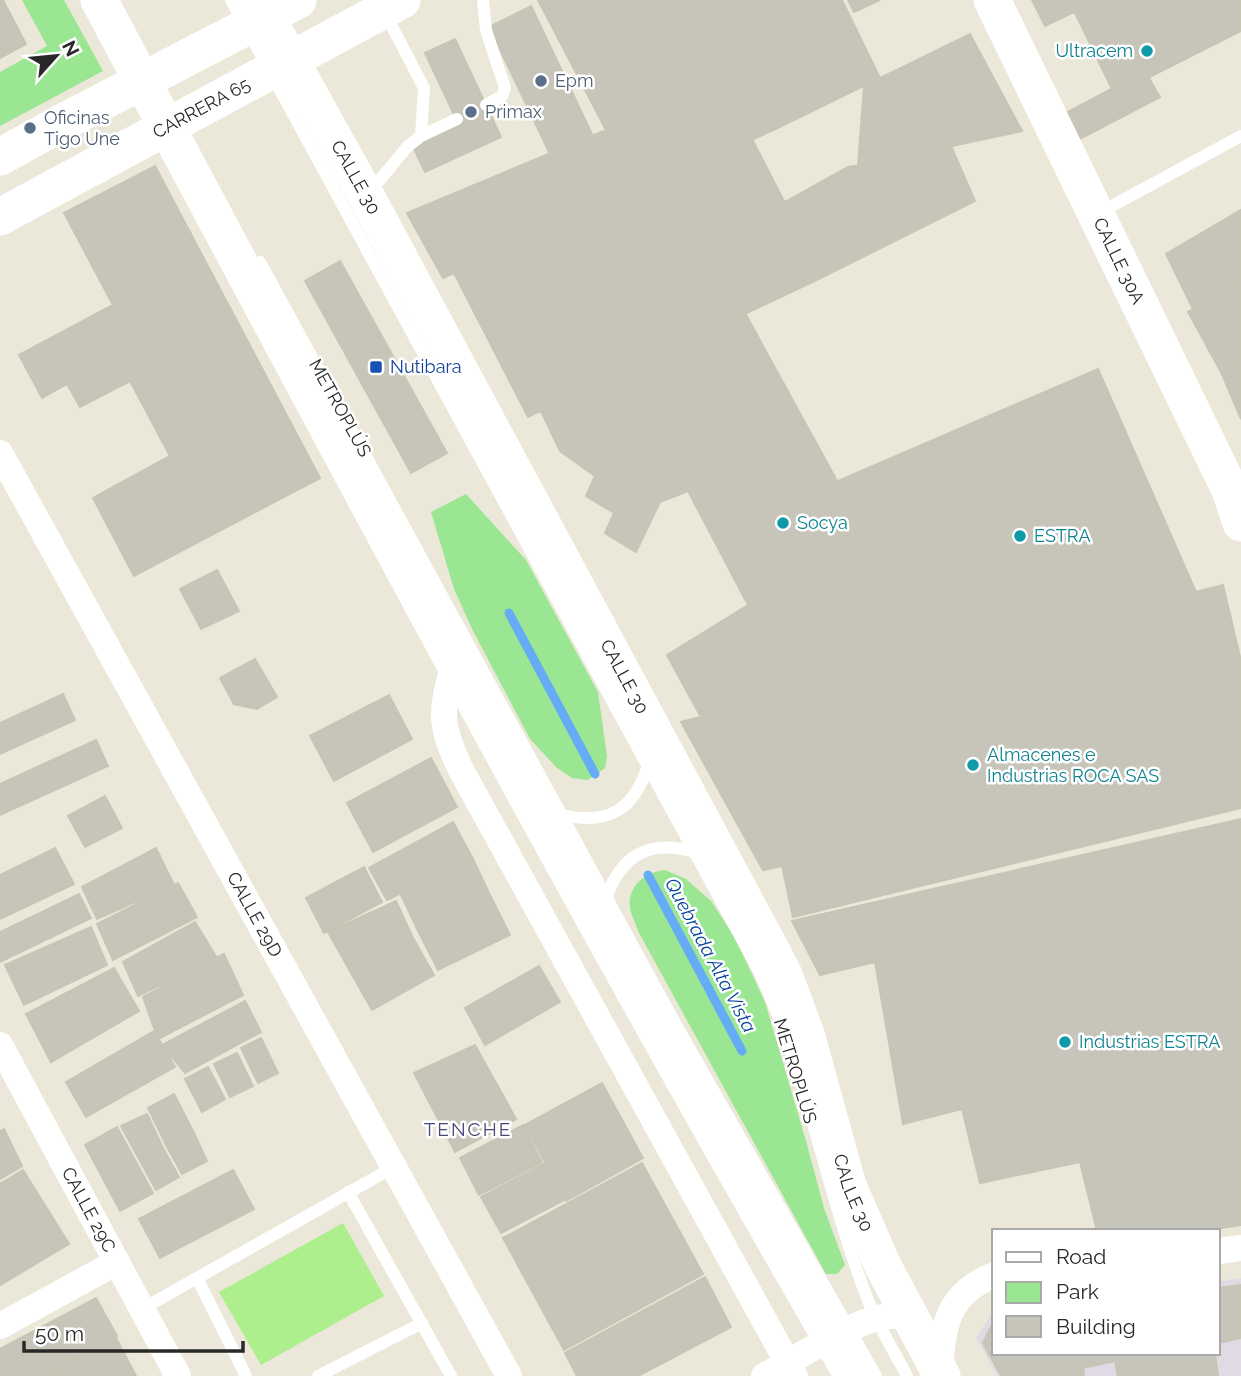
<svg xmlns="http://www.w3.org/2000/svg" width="1241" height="1376" viewBox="0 0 1241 1376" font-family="Raleway,sans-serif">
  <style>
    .industrial { fill: #dfdae4 }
    .green { fill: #9ae692 }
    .pitch { fill: #adee8d }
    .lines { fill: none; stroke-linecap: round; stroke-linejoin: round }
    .stream { stroke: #65abf5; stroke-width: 9 }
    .building { fill: #c7c5b9; stroke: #c7c5b3; stroke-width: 2 }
    .lane { stroke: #fff; stroke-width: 12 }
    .street { stroke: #fff; stroke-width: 26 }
    .secondary { stroke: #fff; stroke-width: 37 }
    .culture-dot { fill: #0f9aa8; stroke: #fff; stroke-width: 2.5 }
    .service-dot { fill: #5c6f8a; stroke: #fff; stroke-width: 2.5 }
    .transit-dot { fill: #1a4fb4; stroke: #fff; stroke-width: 2.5 }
    .labels { text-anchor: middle; stroke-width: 5; stroke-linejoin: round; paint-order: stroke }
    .culture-label { font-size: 18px; fill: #0d838f; stroke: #fff; text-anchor: start }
    .service-label { font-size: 18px; fill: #4e5e75; stroke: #fff; text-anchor: start }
    .street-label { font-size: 18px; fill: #282828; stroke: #fff }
    .transit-label { font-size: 18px; fill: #164399; stroke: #fff; text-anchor: start }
    .water-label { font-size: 19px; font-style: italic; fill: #06459f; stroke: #fff }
    .neighbourhood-label { font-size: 19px; letter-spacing: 2px; fill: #4a477b; stroke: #fff }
  </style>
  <rect width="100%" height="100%" fill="#ece8d9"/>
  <path class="industrial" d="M1241 1278V1376H997L976 1337 994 1311V1353H1218V1281Z"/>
  <path class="green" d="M22 0H64L103 71 0 126V72L47 46Z
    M466 494 526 560 598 692 607 756 605 768 588 780 572 778 557 768 530 739 472 629 454 589 431 512Z
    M665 870 686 879 711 901 734 936 765 1002 806 1141 824 1208 845 1265 837 1274H826L638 931C636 924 632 916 630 909 627 887 644 872 665 870Z"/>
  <path class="pitch" d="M343 1223 384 1296 261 1365 219 1292Z"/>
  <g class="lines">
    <path class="stream" d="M509 613 595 774
      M648 875 742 1051"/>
  </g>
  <path class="building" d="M0 0H3L26 44 0 58Z
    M538 0H719L780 127 636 193 606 130Z
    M719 0H842L880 78 780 127Z
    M848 0H880L854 12Z
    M1032 0H1099L1045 26Z
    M1099 0H1241V31L1148 78 1145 71 1112 89 1075 13Z
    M531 6 593 136 550 154 489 27Z
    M970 34 1022 131 858 166 864 86Z
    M455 39 501 137 425 172 412 145 458 123 425 53Z
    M1145 71 1160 97 1080 139 1066 113Z
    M606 130 636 193 443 278 407 213Z
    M753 141 823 277 528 417 454 273Z
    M951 146 975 201 823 277 785 202 848 167Z
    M155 166 320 478 134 576 93 498 170 456 130 381 80 407 67 384 42 398 19 355 113 305 64 213Z
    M1241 210V283L1193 309 1166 254Z
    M340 261 447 453 411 473 305 281Z
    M1241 283V360L1221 372 1188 312Z
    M745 313 934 658 701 717 667 655 748 605 688 491 660 502 636 552 605 533 614 513 586 496 595 476 560 451 541 411Z
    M1241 360V419L1221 372Z
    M1098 369 1196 592 934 658 838 481Z
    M217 570 239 611 201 629 180 589Z
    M1223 585 1241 661V808L793 917 782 866 763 870 681 722Z
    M255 659 277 697 257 709 234 704 220 678Z
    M63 694 75 720 0 754V723Z
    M389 695 412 739 334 781 310 736Z
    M96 740 108 766 0 815V784Z
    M431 758 457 807 373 852 347 803Z
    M105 796 122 828 85 847 68 816Z
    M1241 819V1225L1202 1231H1097L1080 1162 980 1183 962 1109 903 1124 875 962 820 975 792 921Z
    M453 822 473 859 387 900 369 868Z
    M55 848 74 884 0 919V875Z
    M156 848 174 885 97 919 82 887Z
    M473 859 490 895 418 931 401 895Z
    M364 867 382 902 324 933 306 898Z
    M178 883 197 917 113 960 97 924Z
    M79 894 91 918 0 962V932Z
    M490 895 510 935 438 970 418 931Z
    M396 901 413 938 351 973 328 932Z
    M195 922 217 958 138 996 123 962Z
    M91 927 107 965 24 1005 5 965Z
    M413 938 434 975 372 1010 351 973Z
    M224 954 243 995 158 1039 143 997Z
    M539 966 560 1002 485 1045 465 1008Z
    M114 968 139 1011 51 1062 26 1014Z
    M245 1001 261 1032 185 1073 162 1045Z
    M154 1031 175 1067 86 1117 66 1082Z
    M261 1038 278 1073 258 1083 241 1048Z
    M475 1045 516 1119 455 1152 414 1073Z
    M237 1053 253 1086 230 1097 214 1064Z
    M208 1067 225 1099 202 1112 185 1079Z
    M602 1083 643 1158 566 1201 525 1125Z
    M174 1094 194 1133 167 1147 148 1108Z
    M147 1114 163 1148 140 1161 121 1126Z
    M523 1125 542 1162 479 1195 460 1158Z
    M117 1127 153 1193 120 1211 85 1145Z
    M4 1129 22 1166 0 1179V1131Z
    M194 1133 207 1161 182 1174 167 1147Z
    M163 1148 179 1177 156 1190 140 1161Z
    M545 1163 564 1200 501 1233 481 1197Z
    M642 1163 703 1274 564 1350 503 1238Z
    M23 1170 69 1244 0 1285V1184Z
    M233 1170 254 1209 160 1258 139 1219Z
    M705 1277 731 1327 638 1376H577L565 1353Z
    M1241 1285V1338L1218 1343V1288Z
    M96 1298 117 1336 42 1376H0V1349Z
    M994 1321V1353H1215L1218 1376H1118L1115 1361 1083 1368 1084 1376H1001L983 1343Z
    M116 1338 136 1376H46Z"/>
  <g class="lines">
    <path class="lane" d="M231 0 758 969C807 1072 825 1188 866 1295 876 1323 893 1349 907 1376
      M483 0 486 30 505 88 502 96 486 105
      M385 13 424 88 421 136
      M369 193 407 147 421 136 457 119
      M1099 213 1241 136
      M260 262 675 1023 876 1376
      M562 815C608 825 633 811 648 766
      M606 898C622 854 650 839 695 852
      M348 1192 451 1376
      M197 1278 246 1376
      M142 1309 394 1167
      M318 1376 422 1323"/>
    <g class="street">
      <path id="s1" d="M0 453 509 1376"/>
      <path d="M454 662C441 713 438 721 461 770L795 1376"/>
      <path id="s2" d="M0 1045 178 1376"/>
      <path d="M1218 1251 1241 1248"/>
      <path d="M0 1326 117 1262"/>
      <path d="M940 1371C943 1325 947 1294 994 1275"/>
      <path d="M764 1376C796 1359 855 1319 889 1316 896 1315 903 1317 910 1319"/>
    </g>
    <g class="secondary">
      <path d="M99 0C345 461 590 924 853 1376"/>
      <path id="s3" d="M257 0 366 196 769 946 784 975 806 1034 848 1186 883 1266 942 1376"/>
      <path id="s4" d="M992 0 1230 490 1241 523"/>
      <path d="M0 157 67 120 298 0"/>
      <path id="s5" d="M0 217 402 0"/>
    </g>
  </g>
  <g class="culture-dot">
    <circle cx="1147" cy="51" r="7"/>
    <circle cx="783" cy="523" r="7"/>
    <circle cx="1020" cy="536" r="7"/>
    <circle cx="973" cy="765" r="7"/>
    <circle cx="1065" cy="1042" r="7"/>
  </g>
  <g class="service-dot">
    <circle cx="541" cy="81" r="7"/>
    <circle cx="471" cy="112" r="7"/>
    <circle cx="30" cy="128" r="7"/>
  </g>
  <rect class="transit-dot" x="369" y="360" width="14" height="14" rx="3.5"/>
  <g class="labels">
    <g class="culture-label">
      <text x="1133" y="57" text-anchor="end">Ultracem</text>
      <text x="797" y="529">Socya</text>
      <text x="1034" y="542">ESTRA</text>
      <text x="987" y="761">Almacenes e<tspan x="987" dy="21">Industrias ROCA SAS</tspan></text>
      <text x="1079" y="1048">Industrias ESTRA</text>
    </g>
    <g class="service-label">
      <text x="555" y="87">Epm</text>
      <text x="485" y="118">Primax</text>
      <text x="44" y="124">Oficinas<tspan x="44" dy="21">Tigo Une</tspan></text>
    </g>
    <g class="street-label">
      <text dy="6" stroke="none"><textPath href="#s5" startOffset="229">CARRERA 65</textPath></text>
      <text dy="6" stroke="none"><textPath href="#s3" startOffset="203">CALLE 30</textPath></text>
      <text dy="6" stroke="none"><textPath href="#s4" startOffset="290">CALLE 30A</textPath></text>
      <text transform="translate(340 408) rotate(61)" y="6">METROPLÚS</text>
      <text dy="6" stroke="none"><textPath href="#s3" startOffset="770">CALLE 30</textPath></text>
      <text dy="6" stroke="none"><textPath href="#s1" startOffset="527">CALLE 29D</textPath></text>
      <text transform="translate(795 1071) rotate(73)" y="6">METROPLÚS</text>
      <text dy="6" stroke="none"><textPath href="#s3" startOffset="1337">CALLE 30</textPath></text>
      <text dy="6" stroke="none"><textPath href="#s2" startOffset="187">CALLE 29C</textPath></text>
    </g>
    <g class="transit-label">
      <text x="390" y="373">Nutibara</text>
    </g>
    <g class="water-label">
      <text transform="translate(711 955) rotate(62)" y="7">Quebrada Alta Vista</text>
    </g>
    <g class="neighbourhood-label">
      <text x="468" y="1136">TENCHE</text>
    </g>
  </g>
  <rect x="992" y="1229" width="228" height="126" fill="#ffffff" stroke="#a9a9a9" stroke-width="2"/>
  <rect x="1006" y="1252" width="35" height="10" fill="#ffffff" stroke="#a9a9a9" stroke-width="2"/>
  <text x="1056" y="1264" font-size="21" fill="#282828">Road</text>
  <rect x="1006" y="1282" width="35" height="21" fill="#9ae692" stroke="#a9a9a9" stroke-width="2"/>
  <text x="1056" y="1299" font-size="21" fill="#282828">Park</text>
  <rect x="1006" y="1316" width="35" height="21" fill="#c7c5b9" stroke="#a9a9a9" stroke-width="2"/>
  <text x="1056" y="1334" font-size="21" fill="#282828">Building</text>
  <g transform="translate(56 56) rotate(63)" stroke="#ffffff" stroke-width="5" paint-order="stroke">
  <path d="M0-5L12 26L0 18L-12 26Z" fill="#282828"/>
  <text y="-10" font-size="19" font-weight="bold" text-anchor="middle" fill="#282828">N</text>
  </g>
  <path d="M24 1341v10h219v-10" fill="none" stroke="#282828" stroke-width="3.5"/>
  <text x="35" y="1341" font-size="21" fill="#282828" stroke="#ffffff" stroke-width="5" paint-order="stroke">50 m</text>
</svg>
